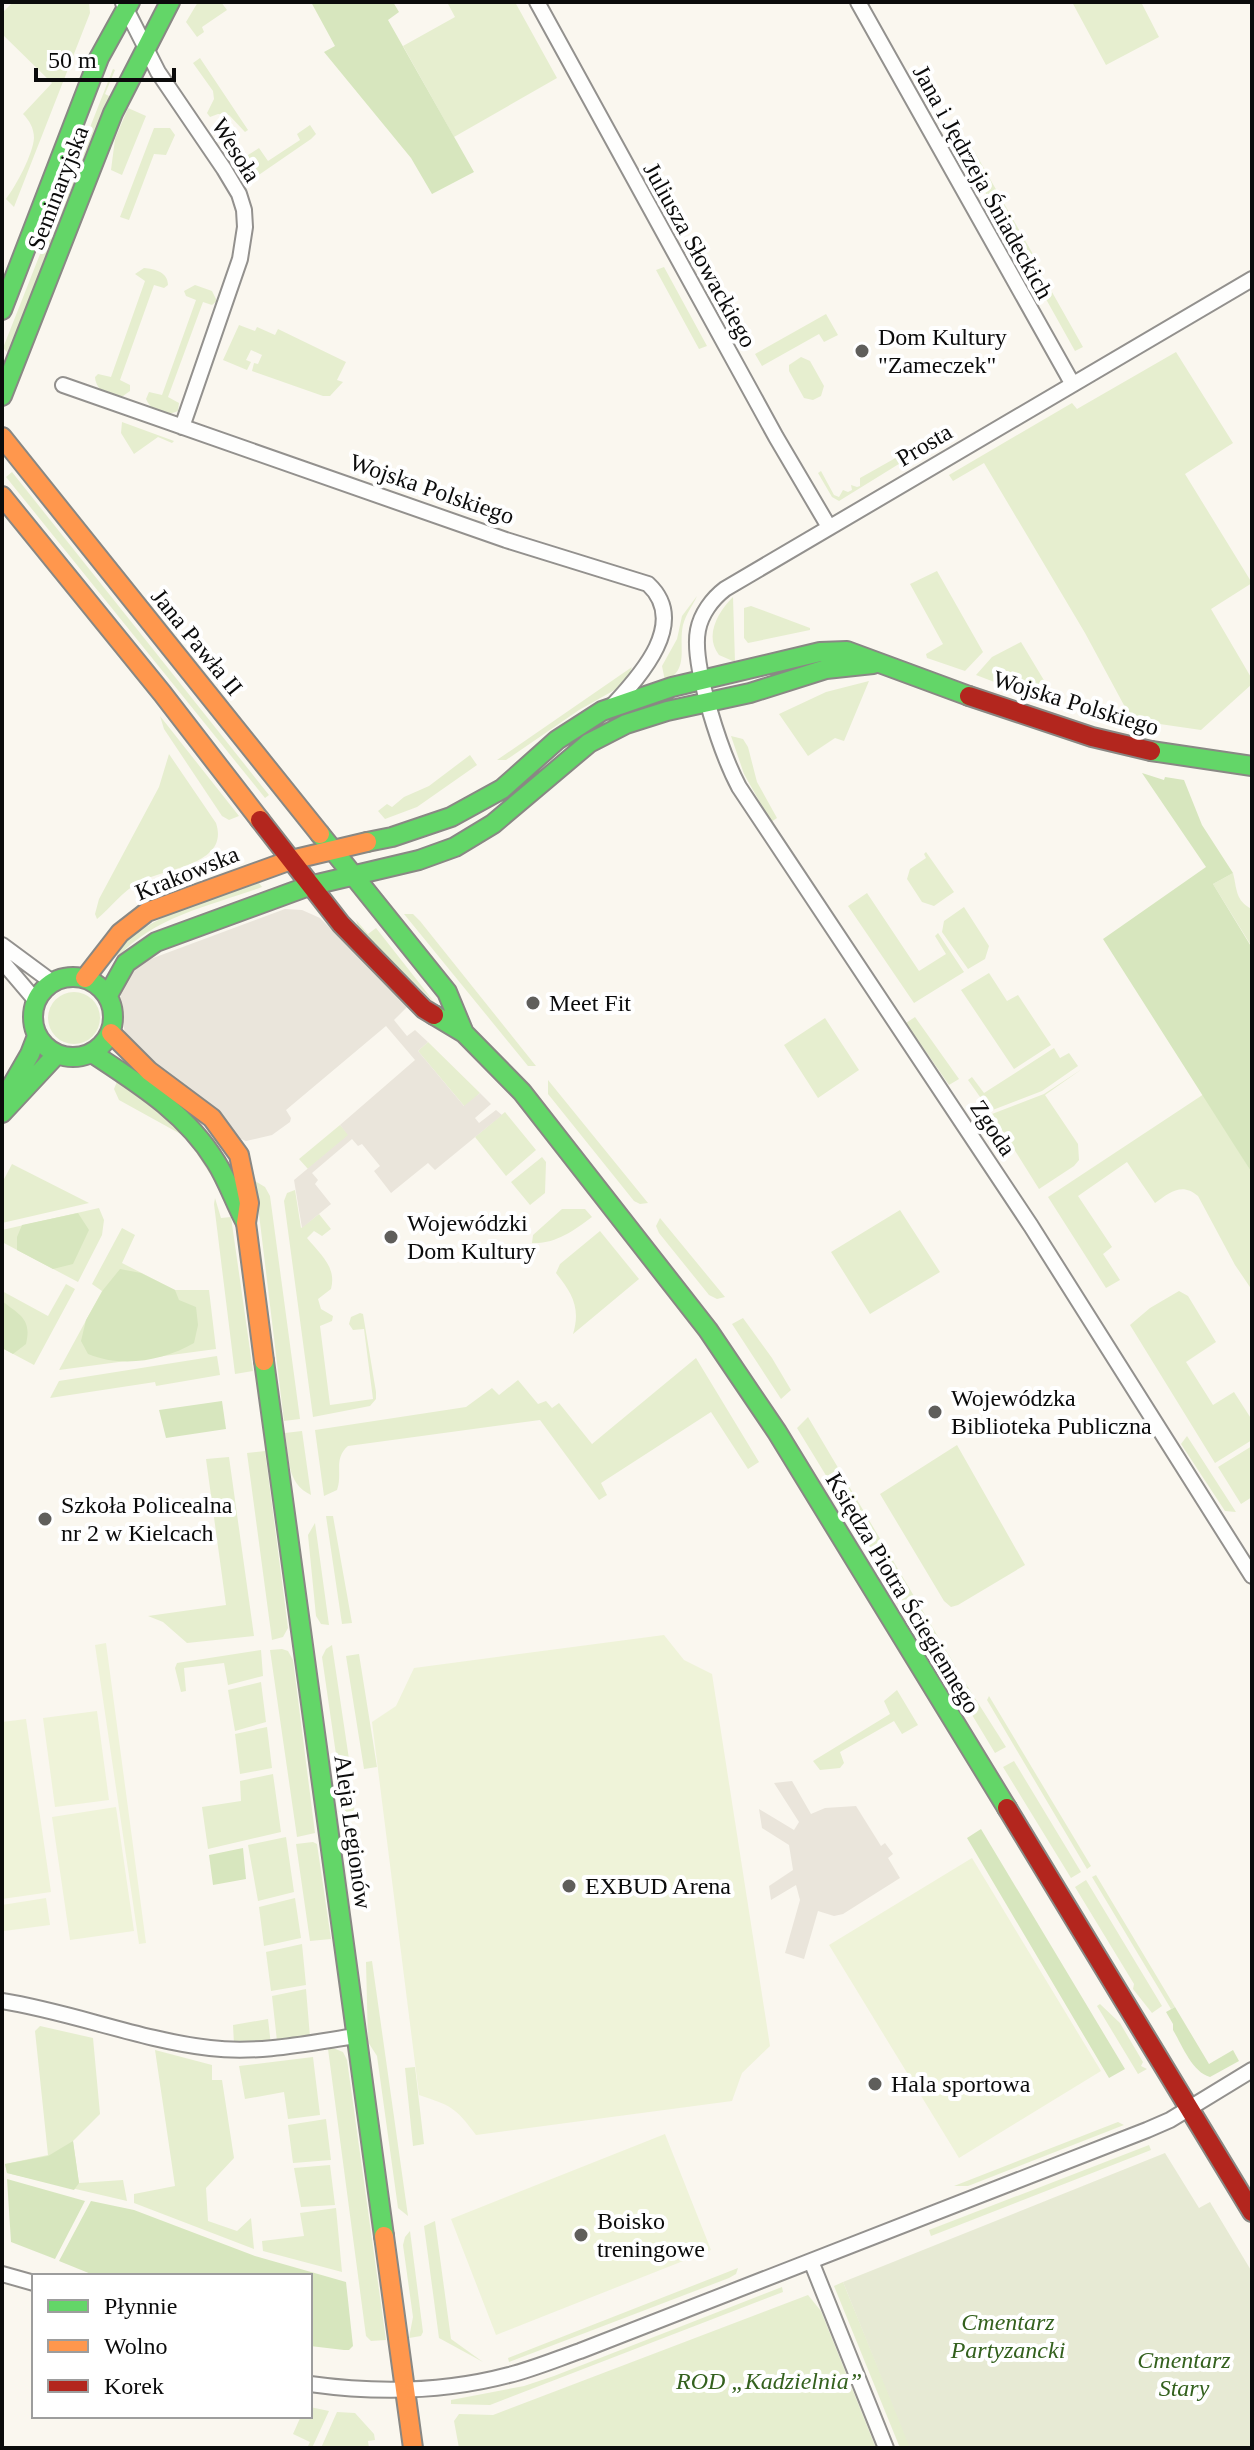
<svg xmlns="http://www.w3.org/2000/svg" width="1254" height="2450" viewBox="0 0 1254 2450" font-family="Georgia,serif">
  <style>
    .green { fill: #e6eecf }
    .forest { fill: #d7e6be }
    .cemetery { fill: #e7ead4 }
    .pitch { fill: #eff3d9 }
    .plaza { fill: #eae5db }
    .lines { fill: none; stroke-linecap: round; stroke-linejoin: round }
    .street-casing { stroke: #93918e; stroke-width: 18 }
    .fast-casing { stroke: #898884; stroke-width: 22 }
    .slow-casing { stroke: #898884; stroke-width: 22 }
    .jam-casing { stroke: #898884; stroke-width: 22 }
    .street { stroke: #fefefd; stroke-width: 14 }
    .fast { stroke: #63d668; stroke-width: 18 }
    .slow { stroke: #ff974d; stroke-width: 18 }
    .jam { stroke: #b3261e; stroke-width: 18 }
    .poi-dot { fill: #5f5e5b; stroke: #fff; stroke-width: 3 }
    .labels { text-anchor: middle; stroke-width: 8; stroke-linejoin: round; paint-order: stroke }
    .street-label { font-size: 24px; fill: #0b0b0b; stroke: #fff }
    .poi-label { font-size: 24px; fill: #0b0b0b; stroke: #fff; text-anchor: start }
    .park-label { font-size: 24px; font-style: italic; fill: #34611e; stroke: #fff }
  </style>
  <rect width="100%" height="100%" fill="#faf7ef"/>
  <path class="green" d="M13 2H89L90 13 14 207 6 199C16 186 33 154 34 138 34 128 29 120 23 114L52 83 2 34V13Z
    M198 2H221L227 10 202 27 204 32 197 37 186 22Z
    M447 2H515L557 78 454 137 403 46 455 17Z
    M1072 2H1141L1159 37 1106 65Z
    M200 58 248 130 245 132 229 115 218 114 210 117 207 113 214 99 213 91 193 63Z
    M113 69 115 70 105 94 111 97 85 156 9 354 3 348Z
    M128 108 146 116 122 175 111 170 115 139Z
    M310 125 316 134 311 139 253 179 240 160 259 148 268 161 300 140 297 134Z
    M154 128H170L175 135 166 155 154 154 129 220 120 217Z
    M969 142 1038 263 1028 269 960 147Z
    M664 267 707 346 699 349 656 270Z
    M144 268C155 269 168 272 168 285L164 288 154 285 120 380 130 385V391L123 396C110 396 96 392 95 377L98 374 111 377 145 281 135 274Z
    M1039 269 1083 347 1075 351 1032 274Z
    M195 285 212 291 217 301 212 305 203 302 168 397 179 403 178 411C166 417 151 411 146 399L149 392 162 395 196 300 186 296 184 291Z
    M826 314 838 335 824 342 819 334 762 366 755 354Z
    M239 325 255 331 257 327 275 335 278 329 346 362 337 380 343 382 330 396H323L252 371 254 363 258 364 262 355 251 350 246 360 251 362 247 370 223 360Z
    M1176 352 1233 443 1185 474 1252 583 1211 609 1252 679V684L1201 730 1132 720 1085 633 984 463 953 481 949 475 1072 403 1077 409Z
    M801 357 810 361 824 386 821 396 813 400 804 398 789 371V365Z
    M122 422 174 441 172 443 158 437 134 454 121 433Z
    M908 451 915 454 839 501 832 497 818 473 821 471 834 495 839 497 843 490 848 492 852 490 851 485 857 487 860 486V478Z
    M12 472 269 795 265 798 6 477Z
    M937 571 983 652 965 671 927 658 926 654 943 644 910 584Z
    M697 596C693 605 686 614 683 625 678 647 690 670 665 681L662 666 677 639 682 616Z
    M733 597 735 662 719 655C704 636 718 612 733 597Z
    M751 606 810 628V630L748 643 744 638V608Z
    M1021 642 1060 707 976 675 992 657Z
    M632 667 627 680 620 687 579 710 506 760H497Z
    M869 681 844 741 835 738 808 756 779 714 826 692Z
    M160 716 239 816 229 820 222 816 164 729Z
    M731 736 743 739 748 747 757 782 777 818 771 822 744 774Z
    M169 754 216 823C230 865 165 868 140 882 122 891 111 908 97 919L95 914 99 899 159 787Z
    M470 755 477 765 417 807 385 819 378 811 387 804 392 807 404 797 429 786Z
    M926 852 954 892 934 906 922 902 907 879 910 869 926 858 924 854Z
    M1233 873C1237 888 1235 901 1252 909V947L1213 884Z
    M259 883 262 887C213 905 154 916 118 957L114 953C151 912 209 901 259 883Z
    M867 893 919 971 946 954 935 936 938 933 964 972 914 1003 848 906Z
    M964 907 989 946 985 959 968 969 942 932 944 921Z
    M404 914H413L420 921 536 1066H528Z
    M356 920 368 934 376 928 435 1003 359 929Z
    M989 973 1007 1001 1018 995 1051 1045 1014 1069 961 990Z
    M48 1018a26 26 0 1 1 52 0a26 26 0 1 1-52 0Z
    M915 1017 959 1079 949 1085 906 1023Z
    M825 1018 859 1070 818 1098 784 1045Z
    M428 1042 480 1093 465 1107 418 1051Z
    M1054 1048 1060 1058 1069 1053 1078 1066 1042 1091 990 1111 968 1080 972 1077 984 1093Z
    M1082 1069 1045 1095 1078 1144 1079 1160 1074 1166 1039 1189 992 1114 1044 1094Z
    M118 1079 186 1132 218 1181 212 1177 186 1137 119 1100 114 1089Z
    M548 1080 648 1203 640 1204 634 1201 548 1094Z
    M1204 1094 1252 1173V1290L1235 1265 1198 1196C1182 1182 1170 1192 1155 1203L1127 1162 1078 1196 1112 1247 1103 1254 1120 1280 1106 1288 1048 1197Z
    M505 1112 536 1150 506 1176 475 1137Z
    M340 1125 349 1135 308 1169 299 1159Z
    M542 1157 546 1162 545 1193 530 1205 511 1182Z
    M12 1164 89 1203 2 1223V1183Z
    M255 1181 265 1187 270 1196 300 1419 284 1421Z
    M295 1190 301 1228 319 1214 331 1229 322 1236 314 1231 307 1238C320 1254 337 1267 331 1289L318 1299 321 1309 333 1316 332 1321 320 1326 330 1405 373 1399 364 1329 353 1330 349 1324 351 1317 360 1313 363 1314 376 1392V1399L370 1406 313 1417 284 1201 287 1193Z
    M215 1198 221 1218 231 1217 253 1371 235 1374 214 1204Z
    M99 1208 104 1220 102 1235 78 1282 2 1242V1230Z
    M562 1209H585L592 1217C573 1231 556 1244 532 1243L533 1235Z
    M900 1210 940 1272 870 1314 831 1252Z
    M660 1218 725 1297 717 1299 709 1295 659 1233 656 1226Z
    M122 1228 135 1235 122 1263 175 1290H209L216 1349 59 1370 102 1291 92 1284Z
    M600 1231 639 1279 573 1334C581 1308 572 1293 556 1273L560 1264Z
    M66 1284 75 1289 34 1365 2 1348V1291L48 1316Z
    M1179 1291 1188 1296 1216 1342 1186 1362 1213 1405 1234 1392 1252 1420V1440L1215 1463 1130 1325 1150 1308Z
    M743 1318 772 1358 791 1390 781 1399 732 1324Z
    M217 1356 220 1375 156 1386 155 1382 50 1398 59 1381Z
    M696 1358 759 1462 748 1469 711 1412 601 1483 607 1495 599 1500 540 1420 348 1446C333 1459 343 1473 337 1490L324 1496 315 1430 466 1407 492 1388 499 1395 518 1380 538 1404 546 1401 552 1408 559 1403 592 1444Z
    M808 1417 956 1667 950 1671 947 1665 950 1663 945 1654 941 1655 937 1650 934 1652 797 1428Z
    M302 1431 311 1495C286 1483 289 1457 285 1433Z
    M1187 1436 1236 1512 1225 1511 1181 1444Z
    M957 1445 1025 1565 958 1605 951 1607 944 1601 880 1494Z
    M1252 1446V1497L1241 1504 1218 1467Z
    M265 1451 288 1628 283 1637 272 1640 247 1453Z
    M229 1457 254 1636 187 1643 163 1622 148 1616 226 1605 206 1459Z
    M326 1516H333L352 1623 342 1624Z
    M315 1523 329 1625 321 1624 316 1616 308 1535Z
    M332 1645 353 1786 351 1789 355 1813 341 1829 344 1810 322 1657 326 1649Z
    M282 1649 288 1651 293 1660 315 1833 297 1837 270 1650Z
    M261 1650 263 1676 228 1685 224 1663 184 1668 186 1691 181 1692 175 1668 177 1663Z
    M359 1654 377 1767 364 1769 346 1656Z
    M261 1682 266 1722 235 1731 228 1690Z
    M966 1684 1006 1747 995 1753 960 1695 963 1693 960 1688Z
    M897 1690 918 1725 902 1734 894 1721 840 1752 844 1763 840 1768 820 1770 813 1761 890 1714 884 1701Z
    M989 1696 1091 1866 1087 1869 987 1700Z
    M267 1727 272 1768 240 1774 235 1734Z
    M1014 1761 1081 1872 1071 1878 1003 1767Z
    M273 1774 281 1832 208 1849 202 1807 241 1801 240 1781Z
    M286 1837 294 1892 258 1901 248 1845Z
    M313 1842 317 1844 331 1939 310 1941 296 1844Z
    M1096 1875 1175 2007 1171 2009 1092 1877Z
    M1086 1880 1162 2006 1152 2013 1133 1989 1134 1984 1075 1887Z
    M295 1898 301 1938 264 1946 259 1907Z
    M302 1944 306 1985 271 1991 266 1952Z
    M372 1961 408 2216 398 2208 377 2056 368 2042 366 1962Z
    M306 1989 310 2037 277 2041 272 1996Z
    M1100 2004 1120 2023 1143 2062 1141 2066 1147 2069 1138 2074 1097 2006Z
    M268 2019 271 2045 234 2044 233 2025Z
    M40 2026 93 2038 100 2114 73 2141 79 2183 123 2180 127 2201 7 2173 5 2164 48 2155 35 2031Z
    M333 2048 343 2052 347 2060 386 2340 371 2341 366 2336 328 2049Z
    M155 2050 212 2065V2080H222L234 2158 206 2188 208 2221 237 2231 251 2218 254 2249 134 2203V2194L175 2186Z
    M313 2057 320 2115 288 2119 284 2092 245 2099 239 2066Z
    M415 2067 424 2144 413 2146 405 2068Z
    M326 2119 331 2160 293 2163 288 2125Z
    M1118 2122 1124 2125 968 2186H954Z
    M1149 2145 1151 2150 931 2236 929 2230Z
    M330 2165 335 2205 301 2207 294 2168Z
    M336 2208 342 2272 263 2251 262 2241 304 2236 300 2213Z
    M435 2221 451 2339 483 2362 439 2338 424 2226Z
    M410 2231 423 2332 421 2336 409 2338 413 2317 403 2245 405 2237Z
    M738 2268 736 2274 729 2278 509 2362 508 2358Z
    M843 2282 911 2448H900L834 2286Z
    M782 2287 783 2292 490 2405 451 2404V2400L524 2386 554 2376Z
    M808 2295 821 2311 876 2448H459L454 2421 459 2414 493 2415Z
    M310 2407 329 2411 312 2448H307L310 2442 293 2434 301 2416H310Z
    M337 2412 355 2413 374 2434 375 2440 368 2441 369 2448H321Z"/>
  <path class="forest" d="M311 2H393L399 12 388 20 474 172 432 194 411 158 324 52 335 46Z
    M1142 773 1164 780 1165 777 1184 780 1202 825 1233 873 1213 884 1252 948V1173L1103 939 1206 867Z
    M78 1213 89 1230 73 1264 53 1269 17 1250V1237L22 1225Z
    M120 1269 141 1273 175 1290 179 1300 196 1307 198 1325 194 1343C163 1361 122 1368 88 1354L81 1341 86 1320 103 1290Z
    M2 1301C20 1315 32 1319 26 1344L13 1354 2 1348Z
    M222 1401 226 1429 166 1438 159 1410Z
    M981 1829 1125 2069 1109 2078 967 1838Z
    M243 1848 246 1879 213 1885 209 1855Z
    M1175 2007 1209 2064 1233 2050 1239 2061 1210 2077C1192 2072 1182 2045 1173 2030V2024L1166 2012Z
    M73 2141 79 2183 74 2190 7 2173 5 2164 48 2156Z
    M7 2179 85 2201 55 2259 11 2242Z
    M91 2201 134 2210 255 2256 346 2282 353 2346 349 2350H344L310 2346V2276H96L59 2261Z"/>
  <path class="cemetery" d="M1165 2153 1199 2208 1210 2202 1252 2272V2448H910L843 2282Z"/>
  <path class="pitch" d="M664 1635 684 1660 712 1674 770 2046 742 2073 732 2101 476 2135C455 2107 452 2106 419 2095L372 1722 396 1706 414 1668Z
    M106 1643 146 1943 139 1944 95 1645Z
    M97 1711 109 1800 55 1807 43 1718Z
    M26 1719 51 1892 2 1899V1722Z
    M116 1807 134 1931 70 1940 52 1817Z
    M972 1858 1101 2071 959 2158 829 1945Z
    M46 1898 50 1925 4 1931 2 1905Z
    M665 2134 711 2250 496 2335 451 2219Z"/>
  <path class="plaza" d="M285 909 302 910 320 918 408 1006 394 1020 407 1036 415 1030 428 1042 418 1051 464 1106 480 1093 491 1104 475 1118 479 1123 496 1110 502 1115 435 1170 428 1163 391 1193 374 1171 380 1166 362 1144 358 1146 352 1139 312 1173 318 1180 315 1184 331 1204 302 1228 294 1180 348 1135 340 1125 415 1060 386 1026 286 1110 291 1118 290 1122 272 1135 246 1141 234 1136 162 1073 125 1035 120 998 125 976 137 964Z
    M792 1781 811 1814 825 1808 856 1806 881 1846 885 1843 893 1854 888 1858 900 1878 843 1914 834 1916 818 1911 804 1959 785 1953 800 1900 796 1885 771 1900 769 1886 793 1870 789 1845 762 1828 759 1809 794 1830 799 1822 774 1783Z"/>
  <g class="lines">
    <defs>
      <path id="street" d="M537 2 776 437 829 527
        M858 2 1072 383
        M123 3 158 72 224 169 239 194 244 210 245 227 240 259 182 427
        M1252 279 725 589C712 599 701 614 698 630 691 665 722 755 739 787L1031 1226 1252 1576
        M63 385 506 540 648 584C689 622 641 675 613 705
        M2 945 52 982
        M2 961 36 1001
        M2 2001C72 2012 140 2040 210 2048 259 2054 309 2043 356 2036
        M811 2261 886 2448
        M2 2274 34 2283
        M310 2384C375 2393 445 2392 509 2375 533 2369 557 2359 580 2351L1147 2130 1170 2120 1252 2070"/>
      <path id="fast" d="M2 310 99 58 130 2
        M2 396 113 113 170 2
        M1151 751 1252 766
        M320 834 447 992 464 1033
        M367 842 392 837 451 817 502 789 557 740 602 711 672 687 820 652 847 651 969 696
        M33 1017a40 40 0 1 1 80 0a40 40 0 1 1-80 0Z
        M108 995 126 963 156 942 309 886 419 860 455 847 493 824 589 743 626 724 667 711 750 693 826 669 873 664
        M434 1015 464 1033 522 1092 708 1330 777 1432 1007 1808
        M92 1053C139 1084 186 1113 216 1162 228 1181 235 1203 246 1223
        M4 1099 30 1054 37 1036
        M2 1113 57 1054
        M264 1361 384 2236"/>
      <path id="slow" d="M2 437 320 834
        M2 496 162 693 260 820
        M85 978 120 933 147 912 291 860 367 842
        M111 1033 149 1071 212 1118 239 1155 249 1203 246 1223 264 1361
        M384 2236 413 2448"/>
      <path id="jam" d="M969 696 1092 737 1151 751
        M260 820 341 924 424 1009 434 1015
        M1007 1808 1252 2212"/>
    </defs>
    <use href="#street" class="street-casing"/>
    <use href="#fast" class="fast-casing"/>
    <use href="#slow" class="slow-casing"/>
    <use href="#jam" class="jam-casing"/>
    <use href="#street" class="street"/>
    <use href="#fast" class="fast"/>
    <use href="#slow" class="slow"/>
    <use href="#jam" class="jam"/>
  </g>
  <g class="poi-dot">
    <circle cx="862" cy="351" r="8"/>
    <circle cx="533" cy="1003" r="8"/>
    <circle cx="391" cy="1237" r="8"/>
    <circle cx="935" cy="1412" r="8"/>
    <circle cx="45" cy="1519" r="8"/>
    <circle cx="569" cy="1886" r="8"/>
    <circle cx="875" cy="2084" r="8"/>
    <circle cx="581" cy="2235" r="8"/>
  </g>
  <g class="labels">
    <g class="street-label">
      <text transform="translate(236 150) rotate(58)" y="8">Wesoła</text>
      <text transform="translate(983 182) rotate(61)" y="8">Jana i Jędrzeja Śniadeckich</text>
      <text transform="translate(58 188) rotate(-69)" y="8">Seminaryjska</text>
      <text transform="translate(700 255) rotate(61)" y="8">Juliusza Słowackiego</text>
      <text transform="translate(924 445) rotate(-31)" y="8">Prosta</text>
      <text transform="translate(432 489) rotate(19)" y="8">Wojska Polskiego</text>
      <text transform="translate(197 642) rotate(51)" y="8">Jana Pawła II</text>
      <text transform="translate(1076 703) rotate(17)" y="8">Wojska Polskiego</text>
      <text transform="translate(187 873) rotate(-22)" y="8">Krakowska</text>
      <text transform="translate(993 1128) rotate(56)" y="8">Zgoda</text>
      <text transform="translate(903 1593) rotate(59)" y="8">Księdza Piotra Ściegiennego</text>
      <text transform="translate(353 1832) rotate(82)" y="8">Aleja Legionów</text>
    </g>
    <g class="poi-label">
      <text x="878" y="345">Dom Kultury<tspan x="878" dy="28">"Zameczek"</tspan></text>
      <text x="549" y="1011">Meet Fit</text>
      <text x="407" y="1231">Wojewódzki<tspan x="407" dy="28">Dom Kultury</tspan></text>
      <text x="951" y="1406">Wojewódzka<tspan x="951" dy="28">Biblioteka Publiczna</tspan></text>
      <text x="61" y="1513">Szkoła Policealna<tspan x="61" dy="28">nr 2 w Kielcach</tspan></text>
      <text x="585" y="1894">EXBUD Arena</text>
      <text x="891" y="2092">Hala sportowa</text>
      <text x="597" y="2229">Boisko<tspan x="597" dy="28">treningowe</tspan></text>
    </g>
    <g class="park-label">
      <text x="1008" y="2330">Cmentarz<tspan x="1008" dy="28">Partyzancki</tspan></text>
      <text x="1184" y="2368">Cmentarz<tspan x="1184" dy="28">Stary</tspan></text>
      <text x="769" y="2389">ROD „Kadzielnia”</text>
    </g>
  </g>
  <rect width="1254" height="2450" fill="none" stroke="#0b0b0b" stroke-width="8"/>
  <rect x="32" y="2274" width="280" height="144" fill="#ffffff" stroke="#9d9d9d" stroke-width="2"/>
  <rect x="48" y="2300" width="40" height="12" fill="#63d668" stroke="#9d9d9d" stroke-width="2"/>
  <text x="104" y="2314" font-size="24" fill="#0b0b0b">Płynnie</text>
  <rect x="48" y="2340" width="40" height="12" fill="#ff974d" stroke="#9d9d9d" stroke-width="2"/>
  <text x="104" y="2354" font-size="24" fill="#0b0b0b">Wolno</text>
  <rect x="48" y="2380" width="40" height="12" fill="#b3261e" stroke="#9d9d9d" stroke-width="2"/>
  <text x="104" y="2394" font-size="24" fill="#0b0b0b">Korek</text>
  <path d="M36 68v12h138v-12" fill="none" stroke="#0b0b0b" stroke-width="4"/>
  <text x="48" y="68" font-size="24" fill="#0b0b0b" stroke="#ffffff" stroke-width="6" paint-order="stroke">50 m</text>
</svg>
